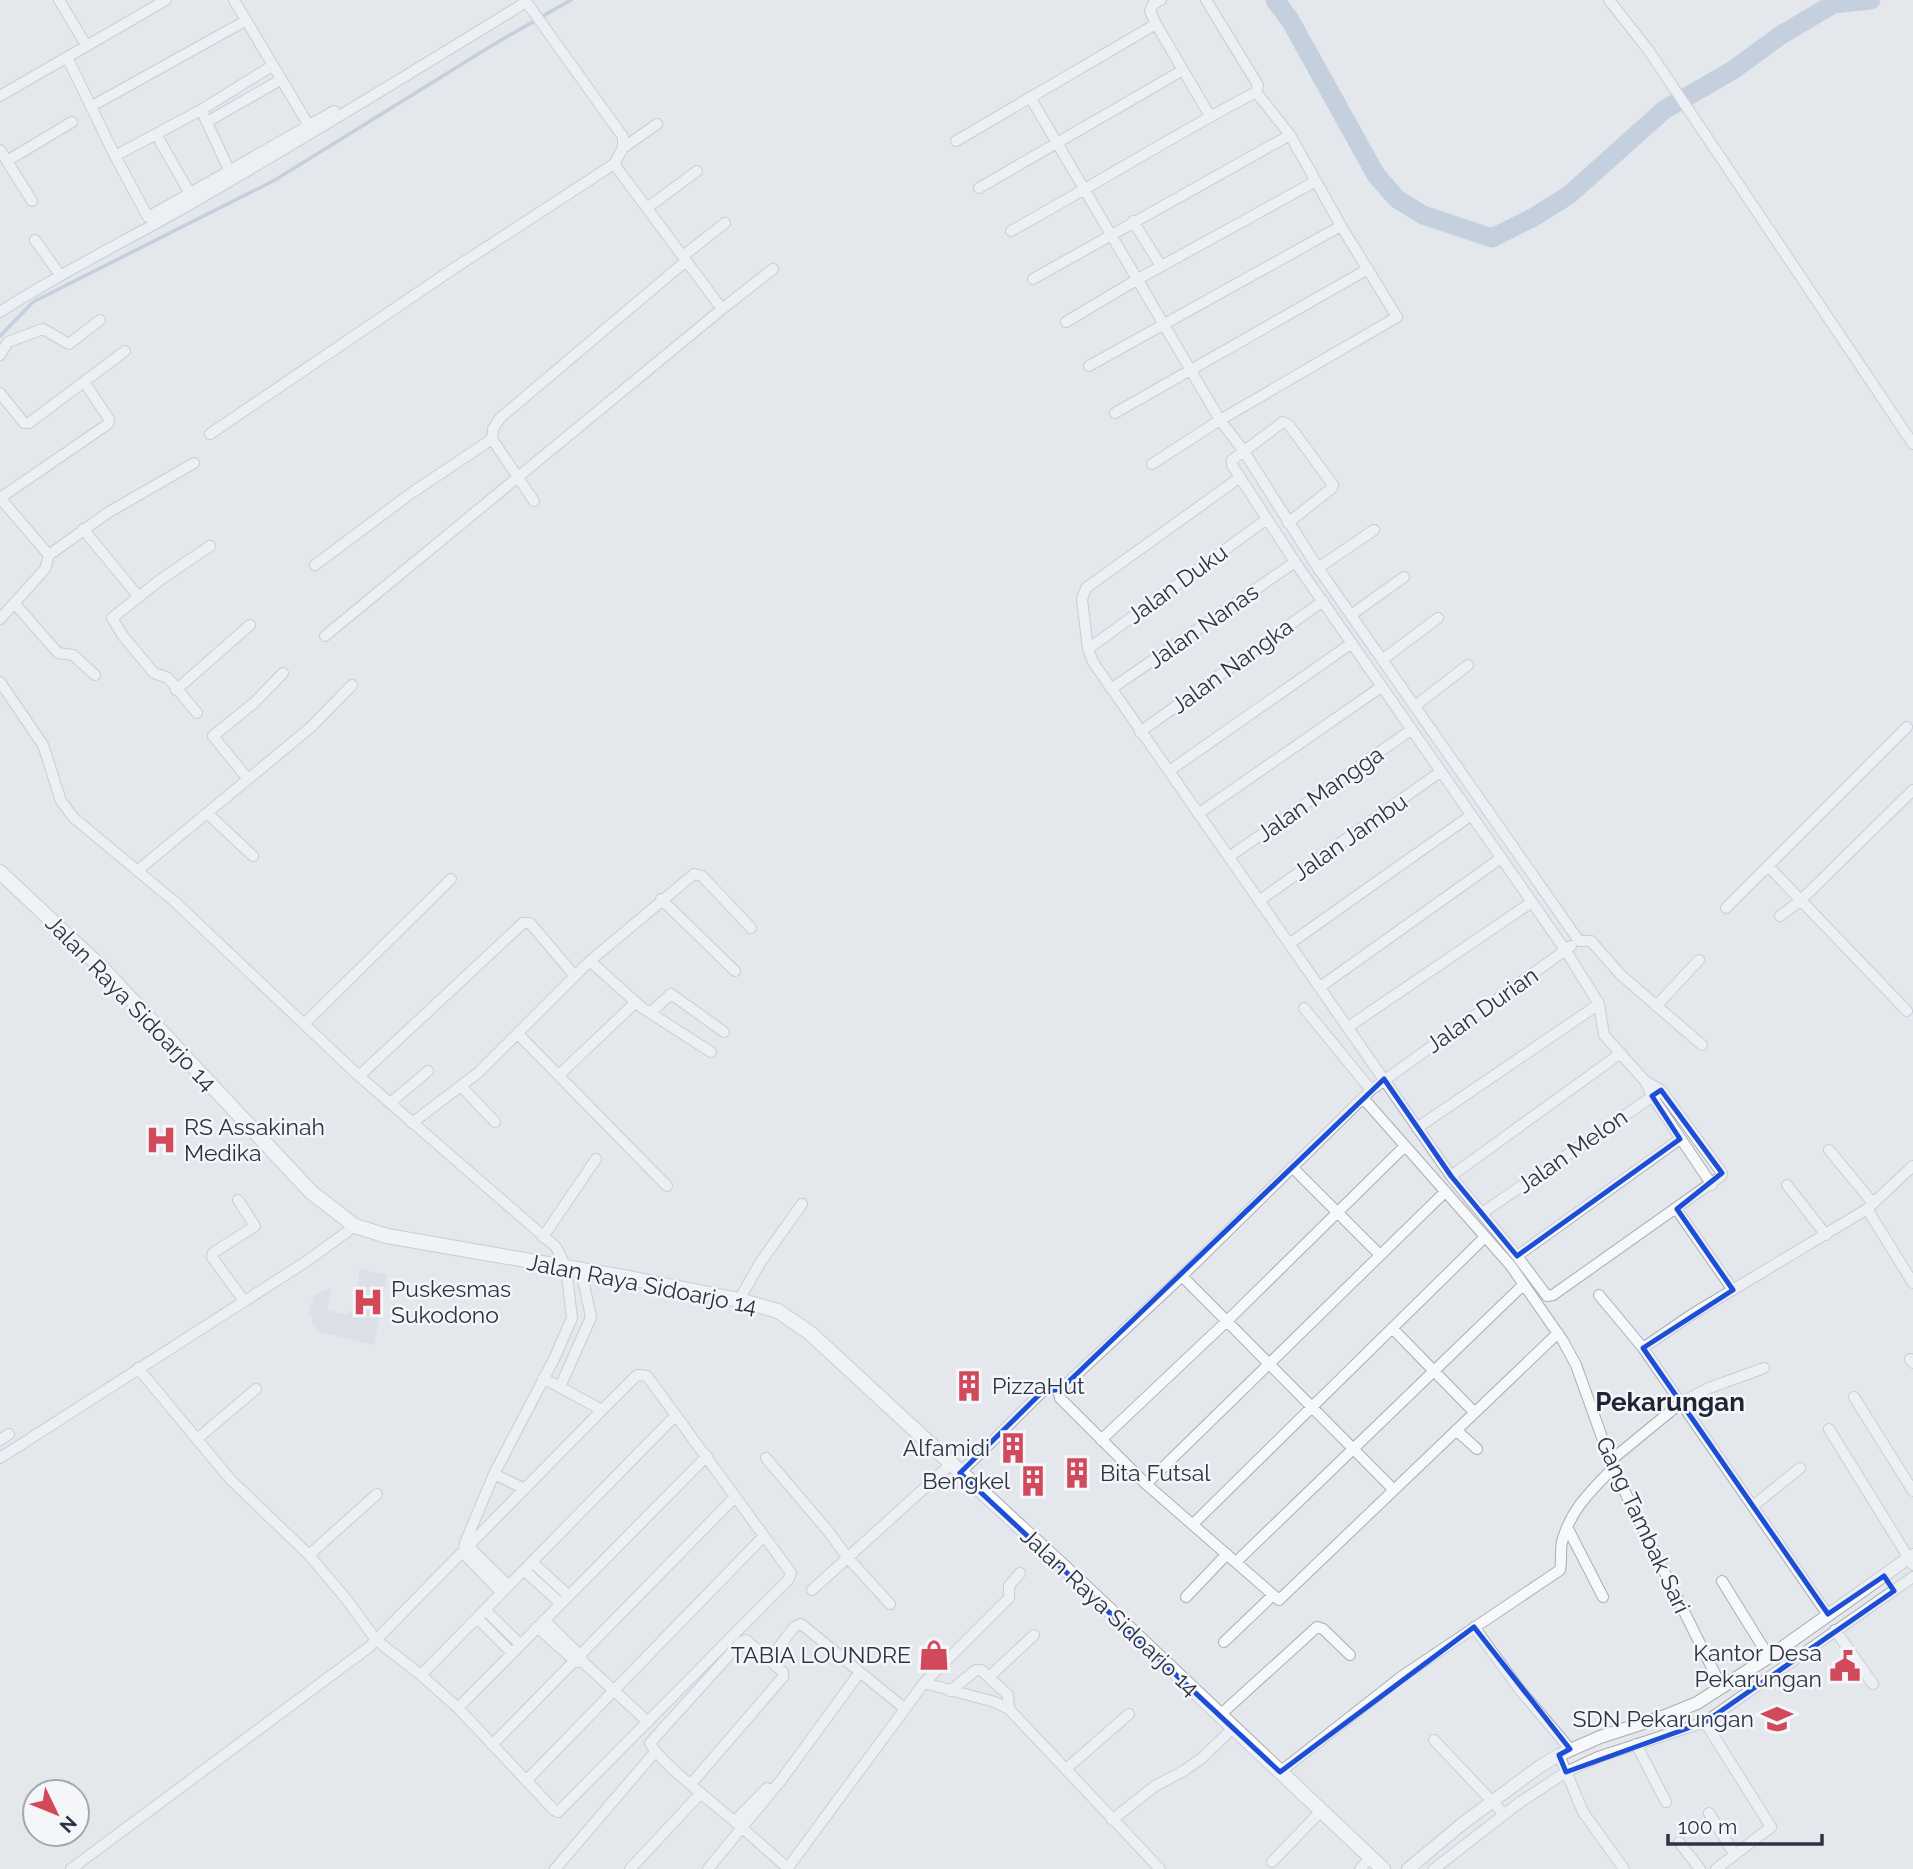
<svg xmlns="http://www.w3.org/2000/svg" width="1913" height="1869" viewBox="0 0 1913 1869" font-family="Raleway,sans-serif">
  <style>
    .built { fill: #d2d6de }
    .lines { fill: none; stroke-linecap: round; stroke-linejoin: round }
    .stream { stroke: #9fb4cc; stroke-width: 3.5 }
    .river { stroke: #9fb4cc; stroke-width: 19 }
    .minor-casing { stroke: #a9aeb7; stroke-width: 12 }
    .tertiary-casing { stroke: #a9aeb7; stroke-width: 14 }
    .secondary-casing { stroke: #a9aeb7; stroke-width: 16 }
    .minor { stroke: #f7f8fa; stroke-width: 10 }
    .tertiary { stroke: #f7f8fa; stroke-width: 12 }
    .secondary { stroke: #fff; stroke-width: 14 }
    .marked { fill: none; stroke: #1d4ed8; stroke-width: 5; stroke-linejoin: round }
    .labels { text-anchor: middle; stroke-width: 5; stroke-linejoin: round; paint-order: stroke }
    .street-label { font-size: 23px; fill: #2b3445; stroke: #f4f6f9 }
    .poi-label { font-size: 23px; fill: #2b3445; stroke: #f4f6f9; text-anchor: end }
    .quarter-label { font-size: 26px; font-weight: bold; fill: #1d2536; stroke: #f4f6f9 }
  </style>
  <rect width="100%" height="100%" fill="#e4e7ec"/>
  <path class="built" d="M360 1269 387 1275 374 1345 320 1332 312 1324V1317L308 1315 314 1295 331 1288 327 1310 347 1315 354 1309Z"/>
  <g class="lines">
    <path class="stream" d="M0 336 33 302 275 180 496 43 571 0"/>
    <path class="river" d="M1275 0 1290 20 1376 175 1397 199 1423 215 1492 238 1534 217 1569 195 1664 110 1733 70 1781 35 1833 4 1871 0"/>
    <defs>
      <path id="minor" d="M59 0 86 45
        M234 0 308 124
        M1161 0 1153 4 1150 11 1156 24 1210 116
        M1609 0 1649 51 1913 444
        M67 57 115 156 148 217 334 111
        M0 96 166 0
        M1030 97 1220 420 1243 450 1318 568 1579 941
        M92 106 245 21
        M204 116 229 170
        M207 122 280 80
        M156 134 189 192
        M956 141 1156 24
        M623 148 657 124
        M0 150 32 201
        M115 156 201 110 272 66
        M7 161 72 122
        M979 188 1183 70
        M647 208 697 171
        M1133 221 1161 266
        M1011 231C1093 186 1172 136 1256 92
        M35 240 60 275
        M683 256 725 223
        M1033 279 1290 135
        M722 309 773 269
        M0 312C63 271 130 239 194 202 306 137 416 70 526 2
        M1066 322 1138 279 1316 181
        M0 355 8 342 43 329 69 344 100 320
        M1089 366 1341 226
        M0 393 24 423H29L125 351
        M1115 413 1368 269
        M210 434 450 271 614 164
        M1152 464 1220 420 1397 317 1341 226 1290 135 1256 92 1258 85 1206 0
        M1239 478 1086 588 1082 599 1088 649 1093 662 1451 1176 1517 1256 1547 1296 1553 1295 1721 1176 1722 1173 1661 1090 1645 1081
        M0 498 108 424 109 419 84 382
        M0 498 49 555 45 569 0 619
        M534 501 492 439 493 429 500 418 686 261
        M1288 523 1332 488 1333 485 1289 425 1283 422 1232 460V465L1295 562 1566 951 1599 1004 1604 1035 1645 1081 1652 1096 1712 1185
        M83 529 138 596
        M49 555 109 512 194 463
        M315 565 410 494 492 439
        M1318 568 1374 530
        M15 604 58 653 73 655 95 675
        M1351 615 1404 577
        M325 636 722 309 614 164 623 148V137L525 0
        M1088 649 1267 519
        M1382 660 1438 618
        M0 682 43 745 61 801 74 818 175 902 359 1076 556 1247 566 1267 572 1318 554 1359 494 1474 465 1543 463 1553 501 1592
        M1111 689 1295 562
        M176 690 250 625
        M1415 706 1468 665
        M197 713 168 678 154 673 123 636 112 618 160 580 210 546
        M1140 732 1323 601
        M1169 771 1352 643
        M248 779 213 736 254 703 283 673
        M207 813 253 856
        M1198 814 1381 687
        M1229 857 1411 730
        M1768 866 1907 1011
        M137 871 311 727 352 685
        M661 899 735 971
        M1259 901 1440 772
        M1726 908 1907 727
        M1780 916 1800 901 1913 790
        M1579 941H1591L1621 975 1702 1045
        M1289 944 1470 816
        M590 961 641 1007 711 1052
        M1320 987 1501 858
        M1656 1006 1699 960
        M1304 1008 1371 1090
        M651 1012 671 994 724 1032
        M304 1024 451 879
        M1348 1027 1532 902
        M518 1034 667 1186
        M559 1075 636 1002
        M359 1076 523 923H530L574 975
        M461 1086 495 1122
        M1363 1098 1511 1266 1563 1341 1576 1365 1613 1468 1722 1688
        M390 1103 428 1071
        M412 1123 479 1072 590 961 694 874 702 876 751 928
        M1417 1128 1599 1004
        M1829 1150 1873 1203
        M1292 1167 1380 1255
        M1451 1176 1621 1053
        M1787 1185 1826 1235
        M238 1200 255 1226 213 1253 212 1257 244 1301
        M1867 1209 1913 1283
        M1677 1210 1733 1290
        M1482 1213 1656 1094
        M543 1237 596 1159
        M1517 1256 1680 1139
        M1182 1276 1394 1490
        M1599 1295 1643 1348 1828 1615
        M739 1300 760 1263 802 1204
        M1392 1328 1474 1412
        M1643 1348 1691 1315 1867 1209 1913 1166
        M1910 1359 1913 1363
        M138 1368 230 1479 309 1555 347 1600 376 1640 421 1675 458 1708 554 1810 558 1812 788 1580 791 1573 647 1376 638 1375 635 1377 602 1410 543 1378
        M560 1387 591 1317 581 1270
        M1061 1389 1059 1394 1060 1398 1146 1484 1279 1600 1558 1333
        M1854 1397 1913 1491
        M1829 1429 1913 1565
        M1456 1430 1477 1449
        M197 1439 256 1389
        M0 1440 9 1434
        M1101 1440 1227 1321 1405 1146
        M0 1458 307 1261 355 1226
        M766 1458 828 1531 848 1558 890 1604
        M1610 1461 1682 1402 1709 1388 1764 1368
        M960 1473 1042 1392 1047 1389H1061L1182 1276 1371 1090 1571 946
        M494 1474 525 1489
        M1146 1484 1445 1192
        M1753 1506 1800 1468
        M1193 1524 1485 1237
        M1567 1527 1603 1597
        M465 1543 508 1585
        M309 1555 377 1494
        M532 1562 568 1595
        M1236 1562 1523 1285
        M524 1570 560 1603
        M1722 1581 1769 1657
        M812 1590 951 1464
        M1186 1597 1227 1554
        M485 1610 520 1644
        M477 1618 512 1653
        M544 1620 580 1655 584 1663 648 1722
        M537 1627 575 1661 581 1662
        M1474 1627 1520 1690 1570 1749
        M1835 1630 1873 1684
        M1224 1642 1272 1596
        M770 1659 794 1627 801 1624 904 1708
        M421 1675 676 1415
        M989 1677 1034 1635
        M924 1683 1009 1598V1586L1020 1573
        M950 1691 976 1670H981L1008 1695 1009 1709
        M458 1708 707 1456
        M1220 1715 1317 1627 1323 1629 1350 1655
        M1705 1722 1771 1827 1716 1869
        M1434 1740 1504 1814
        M1636 1744 1666 1802
        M492 1745 735 1497
        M1559 1755 1583 1812 1624 1869
        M1066 1769 1129 1714
        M1280 1772 1401 1677 1560 1570C1562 1561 1560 1551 1562 1542 1570 1510 1591 1491 1613 1468
        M526 1781 764 1536
        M691 1784 783 1677V1672L746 1640 741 1642 650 1743C658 1761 716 1805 734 1821 752 1836 770 1853 788 1868
        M1709 1813 1735 1855
        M1112 1820 1155 1786 1185 1770 1202 1758 1233 1728
        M735 1821 767 1788
        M1679 1842 1700 1869
        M1272 1862 1321 1811
        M71 1869 368 1648 602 1410
        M555 1869 655 1752
        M630 1869 701 1793
        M708 1869 782 1779 860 1672
        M787 1869 924 1683 995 1702 1009 1709 1160 1869
        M1360 1869 1370 1858
        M1434 1869 1519 1803 1566 1772 1598 1757 1705 1722 1913 1577"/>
      <path id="tertiary" d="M1408 1869 1462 1824 1539 1767 1559 1755 1600 1737 1665 1716 1697 1703 1769 1657 1913 1555"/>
      <path id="secondary" d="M0 872 103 969 311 1192 355 1226 387 1236 629 1278 739 1300 778 1311 810 1333 1070 1573 1383 1869"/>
    </defs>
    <use href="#minor" class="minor-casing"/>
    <use href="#tertiary" class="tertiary-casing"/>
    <use href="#secondary" class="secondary-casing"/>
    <use href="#minor" class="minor"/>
    <use href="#tertiary" class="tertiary"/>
    <use href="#secondary" class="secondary"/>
  </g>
  <path d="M0 0H1913V1869H0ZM1384 1079 1451 1176 1517 1256 1680 1139 1652 1096 1661 1090 1722 1173 1677 1209 1733 1290 1643 1348 1828 1614 1884 1576 1894 1591 1705 1722 1566 1772 1559 1755 1570 1749 1474 1627 1280 1772 960 1473 1042 1392 1061 1389Z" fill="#e4e7ec" fill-opacity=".55" fill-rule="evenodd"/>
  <path class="marked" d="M1384 1079 1451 1176 1517 1256 1680 1139 1652 1096 1661 1090 1722 1173 1677 1209 1733 1290 1643 1348 1828 1614 1884 1576 1894 1591 1705 1722 1566 1772 1559 1755 1570 1749 1474 1627 1280 1772 960 1473 1042 1392 1061 1389Z"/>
  <defs>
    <symbol id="hospital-bare" viewBox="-9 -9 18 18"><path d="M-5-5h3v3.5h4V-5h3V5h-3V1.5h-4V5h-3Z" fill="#d1495b" stroke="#f4f6f9" stroke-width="2.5" paint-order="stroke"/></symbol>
    <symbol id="building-bare" viewBox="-9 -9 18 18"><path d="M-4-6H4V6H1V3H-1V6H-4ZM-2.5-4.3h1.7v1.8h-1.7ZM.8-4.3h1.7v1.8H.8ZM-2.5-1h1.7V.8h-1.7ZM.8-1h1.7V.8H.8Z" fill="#d1495b" stroke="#f4f6f9" stroke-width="2.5" paint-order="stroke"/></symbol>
    <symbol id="shop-bare" viewBox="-9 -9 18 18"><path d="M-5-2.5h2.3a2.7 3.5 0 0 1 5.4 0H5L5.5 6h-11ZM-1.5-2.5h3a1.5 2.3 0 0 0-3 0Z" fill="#d1495b" stroke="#f4f6f9" stroke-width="2.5" paint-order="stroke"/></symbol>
    <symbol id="civic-bare" viewBox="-9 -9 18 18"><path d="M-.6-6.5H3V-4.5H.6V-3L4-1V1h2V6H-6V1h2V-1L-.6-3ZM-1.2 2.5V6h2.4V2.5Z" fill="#d1495b" stroke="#f4f6f9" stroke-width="2.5" paint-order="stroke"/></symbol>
    <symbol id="school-bare" viewBox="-9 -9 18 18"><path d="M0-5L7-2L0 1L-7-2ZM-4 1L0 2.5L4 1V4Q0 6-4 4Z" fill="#d1495b" stroke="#f4f6f9" stroke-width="2.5" paint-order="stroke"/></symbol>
  </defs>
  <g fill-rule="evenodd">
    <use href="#hospital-bare" x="139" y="1118" width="44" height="44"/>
    <use href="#hospital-bare" x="346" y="1280" width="44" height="44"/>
    <use href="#building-bare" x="947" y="1364" width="44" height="44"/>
    <use href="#building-bare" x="991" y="1426" width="44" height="44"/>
    <use href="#building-bare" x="1055" y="1451" width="44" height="44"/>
    <use href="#building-bare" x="1011" y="1459" width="44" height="44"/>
    <use href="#shop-bare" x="912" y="1633" width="44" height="44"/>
    <use href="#civic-bare" x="1823" y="1644" width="44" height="44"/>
    <use href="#school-bare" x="1755" y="1697" width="44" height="44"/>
  </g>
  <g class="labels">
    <g class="street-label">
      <text transform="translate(1177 584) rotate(-36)" y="8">Jalan Duku</text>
      <text transform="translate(1203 626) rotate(-35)" y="8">Jalan Nanas</text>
      <text transform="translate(1232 666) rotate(-36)" y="8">Jalan Nangka</text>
      <text transform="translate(1320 794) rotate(-35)" y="8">Jalan Mangga</text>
      <text transform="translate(1350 837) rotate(-35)" y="8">Jalan Jambu</text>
      <text transform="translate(131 1003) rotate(46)" y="8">Jalan Raya Sidoarjo 14</text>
      <text transform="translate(1482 1010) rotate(-35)" y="8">Jalan Durian</text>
      <text transform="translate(1572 1151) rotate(-35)" y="8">Jalan Melon</text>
      <text transform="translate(642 1284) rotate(11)" y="8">Jalan Raya Sidoarjo 14</text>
      <text transform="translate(1643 1525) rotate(65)" y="8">Gang Tambak Sari</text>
      <text transform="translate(1110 1612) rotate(43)" y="8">Jalan Raya Sidoarjo 14</text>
    </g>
    <g class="poi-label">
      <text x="184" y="1135" text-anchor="start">RS Assakinah<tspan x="184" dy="26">Medika</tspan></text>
      <text x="391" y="1297" text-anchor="start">Puskesmas<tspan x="391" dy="26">Sukodono</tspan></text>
      <text x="992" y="1394" text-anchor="start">PizzaHut</text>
      <text x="990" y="1456">Alfamidi</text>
      <text x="1100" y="1481" text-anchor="start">Bita Futsal</text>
      <text x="1010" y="1489">Bengkel</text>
      <text x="1822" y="1661">Kantor Desa<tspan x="1822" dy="26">Pekarungan</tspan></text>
      <text x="911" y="1663">TABIA LOUNDRE</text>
      <text x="1754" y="1727">SDN Pekarungan</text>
    </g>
    <g class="quarter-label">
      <text x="1670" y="1411">Pekarungan</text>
    </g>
  </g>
  <g transform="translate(56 1813) rotate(133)"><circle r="33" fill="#f4f6f9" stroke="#a4a8b1" stroke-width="2"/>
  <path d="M0-5L12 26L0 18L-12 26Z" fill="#d1495b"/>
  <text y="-10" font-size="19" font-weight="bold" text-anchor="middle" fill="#2b3445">N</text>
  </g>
  <path d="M1668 1834v10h154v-10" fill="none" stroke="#2b3445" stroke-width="3.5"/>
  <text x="1678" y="1834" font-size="21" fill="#2b3445" stroke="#f4f6f9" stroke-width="5" paint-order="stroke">100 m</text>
</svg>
